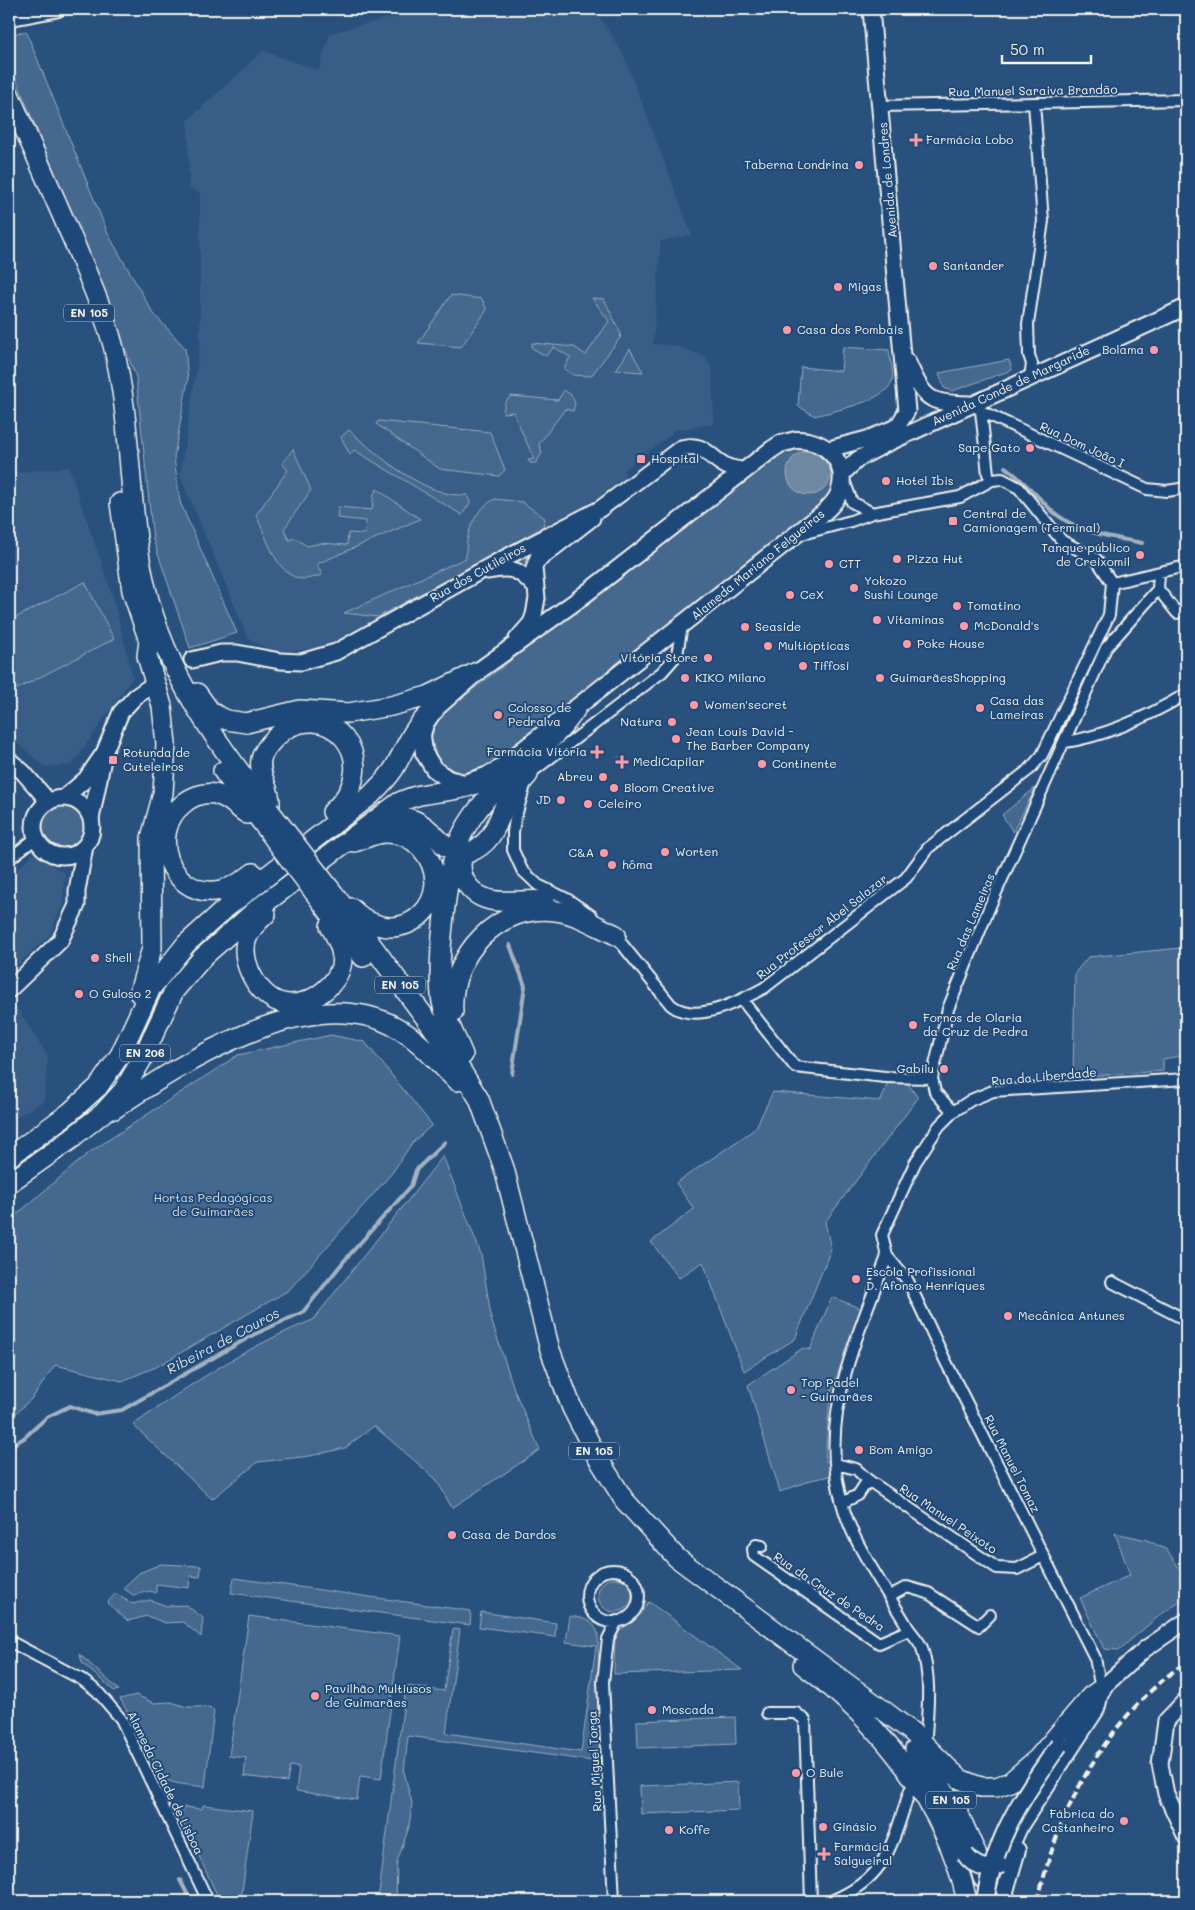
<svg xmlns="http://www.w3.org/2000/svg" width="1195" height="1910" viewBox="0 0 1195 1910" font-family="Mali,sans-serif">
  <style>
    .built { fill: #375d86 }
    .green { fill: #45688e; stroke: #9cacbb }
    .water { fill: #6e88a2; stroke: #a4b2be }
    .lines { fill: none; stroke-linecap: round; stroke-linejoin: round }
    .stream { stroke: #a4b2be; stroke-width: 4 }
    .secondary-tunnel { stroke: #47698e; stroke-width: 15; stroke-dasharray: 15 8; stroke-linecap: butt }
    .street-casing { stroke: #f4f1e8; stroke-width: 14 }
    .secondary-casing { stroke: #f4f1e8; stroke-width: 19 }
    .primary-casing { stroke: #f4f1e8; stroke-width: 20 }
    .highway-casing { stroke: #f4f1e8; stroke-width: 22 }
    .street { stroke: #1f4a7a; stroke-width: 10 }
    .secondary { stroke: #1f4a7a; stroke-width: 15 }
    .primary { stroke: #1f4a7a; stroke-width: 16 }
    .highway { stroke: #1f4a7a; stroke-width: 19 }
    .rail { stroke: #f4f1e8; stroke-width: 4; stroke-dasharray: 8 4; stroke-linecap: butt }
    .primary-bridge-casing { stroke: #f4f1e8; stroke-width: 20; stroke-linecap: butt }
    .highway-bridge-casing { stroke: #f4f1e8; stroke-width: 22; stroke-linecap: butt }
    .primary-bridge { stroke: #1f4a7a; stroke-width: 16 }
    .highway-bridge { stroke: #1f4a7a; stroke-width: 19 }
    .poi-dot { fill: #ff9aa2; stroke: #1f4a7a; stroke-width: 2 }
    .labels { text-anchor: middle; stroke-width: 4; stroke-linejoin: round; paint-order: stroke }
    .shield { fill: #1f4a7a; stroke: #b4bfc7; stroke-width: 1 }
    .shield-label { font-size: 11px; font-weight: bold; fill: #f4f1e8 }
    .street-label { font-size: 12px; fill: #f4f1e8; stroke: #1f4a7a }
    .poi-label { font-size: 12px; fill: #f4f1e8; stroke: #1f4a7a; text-anchor: start }
    .park-label { font-size: 12px; fill: #dadcda; stroke: #1f4a7a }
    .water-label { font-size: 14px; font-style: italic; fill: #d9dcda; stroke: #1f4a7a }
  </style>
  <rect width="100%" height="100%" fill="#28517e"/>
  <filter id="ink" filterUnits="userSpaceOnUse"><feTurbulence type="fractalNoise" baseFrequency=".02" numOctaves="2"/><feDisplacementMap in="SourceGraphic" scale="10" xChannelSelector="R" yChannelSelector="G"/><feConvolveMatrix kernelMatrix="1 2 1 2 8 2 1 2 1" color-interpolation-filters="sRGB"/></filter>
  <g filter="url(#ink)">
    <path class="built" d="M425 9H594L623 53 692 235 661 241 653 344 677 346 706 357 712 369 714 424 674 430 668 437 624 470 626 479 578 512 329 647 276 653 248 638 180 476 200 344V193L189 188 188 120 263 51 319 70 330 33Z
      M69 467 112 594 133 677 72 765 45 767 9 737V471L22 472Z
      M620 754 629 766 624 770 614 759Z
      M33 854 65 873 63 903 50 935 9 973V878Z
      M12 1000 48 1056 44 1101 9 1121V1001Z"/>
    <path class="green" d="M26 31 108 234 153 313 185 348 188 380 174 457 180 502 237 633 190 648 153 539 136 377 108 303 9 62V35Z
      M451 295 482 299 487 310 461 347 418 343Z
      M592 298 604 299 621 334 620 338 591 376 573 375 564 369 570 357 554 347 546 356 532 348V343L574 347 586 355 609 321Z
      M843 347 889 350C890 359 894 372 892 381 887 401 833 411 815 416L798 406 801 367 841 371Z
      M630 349 643 372 616 370Z
      M1009 360 1012 370 952 391 944 388 939 373Z
      M564 390 571 395 575 403 573 411 565 409 539 444 542 453 536 463H530L528 460 534 459 513 412 503 413 505 402 511 396 558 400Z
      M378 421 490 432 505 470 499 476 440 469 376 424Z
      M349 430C378 456 427 499 468 495L470 503 462 515 354 450 350 455 341 437Z
      M796 448C816 449 838 462 834 485 833 491 828 497 825 502L483 771 462 775 438 762 431 738 436 718 776 456Z
      M293 449 311 490 284 529 289 540 295 538 307 546 321 543 347 545 348 533 365 534 366 521 337 518 338 507 372 510 374 494 377 489 420 519 317 564 322 575C316 577 309 579 302 579 276 576 266 535 256 515L288 470 282 464Z
      M495 499 522 502 545 518 543 527 378 617 344 613 466 558C465 535 473 510 495 499Z
      M541 542 530 572 505 561Z
      M85 582 114 639 9 693V621Z
      M1036 787 1013 832 1002 815Z
      M39 826a23 23 0 1 1 46 0a23 23 0 1 1-46 0Z
      M1181 948 1186 955V1055L1163 1059V1071L1073 1077 1075 973 1088 957Z
      M331 1035 365 1042 432 1125 412 1143 392 1173 289 1290 156 1367 122 1381 55 1365 33 1397 9 1420V1221L90 1152 238 1055Z
      M906 1081 918 1098 825 1222 831 1249 795 1339 744 1371 703 1262 679 1278 651 1242 694 1209 676 1183 755 1129 773 1092 881 1101 888 1082Z
      M443 1156 481 1254 492 1322 515 1392 540 1450 452 1508 436 1479 374 1426 345 1448 310 1456 258 1462 212 1499 133 1425C189 1385 249 1345 313 1320Z
      M832 1297 862 1309 830 1395 825 1461 832 1462 834 1475 811 1480 780 1492 748 1385 803 1348 810 1350Z
      M1115 1533 1147 1540 1167 1550 1186 1578V1598L1160 1615 1119 1650 1104 1649 1080 1598 1130 1575Z
      M161 1564 201 1566 200 1577 190 1576 189 1588 156 1584V1593L151 1591 133 1595 123 1588 139 1573Z
      M598 1595a17 17 0 1 1 34 0a17 17 0 1 1-34 0Z
      M234 1578 471 1611 470 1625 231 1593Z
      M116 1593 132 1604 150 1600 167 1606 186 1605 203 1618 201 1637 183 1622 165 1623 147 1616 128 1621 107 1603Z
      M649 1602 742 1670 614 1674 615 1636Z
      M481 1612 556 1623 555 1637 479 1627Z
      M249 1616 400 1636 381 1779 360 1776 357 1800 296 1791 299 1767 290 1766 287 1782 244 1776 246 1758 229 1756Z
      M570 1616C583 1618 593 1620 598 1633L600 1762 408 1736 404 1772 412 1803 409 1827 397 1862 396 1901H378L406 1686 444 1691 453 1629 460 1630 446 1733 581 1752 596 1646 566 1642Z
      M79 1654 119 1690 114 1691 83 1664Z
      M136 1695 154 1703 171 1702 187 1707H205L214 1710 205 1787C193 1785 177 1785 166 1780 159 1776 129 1712 120 1699Z
      M735 1717 736 1744 638 1748 637 1721Z
      M738 1782 739 1810 641 1814 640 1786Z
      M203 1805 253 1811 241 1899 255 1901H220L180 1816 184 1807 202 1809Z"/>
    <path class="water" d="M787 473a22 22 0 1 1 44 0a22 22 0 1 1-44 0Z"/>
    <g class="lines">
      <path class="stream" d="M1005 467C1022 479 1035 494 1050 509 1074 532 1110 537 1142 543
        M510 945 525 986 512 1074
        M9 1447 24 1438 47 1417 70 1406 94 1414 122 1410 253 1335 303 1312 344 1261 411 1186 416 1170 445 1142
        M180 1880 191 1901"/>
      <path class="secondary-tunnel" d="M148 688 192 660"/>
      <defs>
        <path id="street" d="M881 106 1186 100
          M1030 377 1032 364 1029 355 1028 324 1043 221 1034 103
          M973 404 981 411 1147 489 1167 491 1186 488
          M981 411 988 474
          M844 480 852 502 872 513
          M802 534 851 521 872 513 960 497 992 480 1002 479 1019 488 1062 541 1096 559 1112 583
          M1159 573 1158 589 1177 613 1186 608
          M1112 583 1186 566
          M1065 742C1108 736 1149 716 1186 694
          M9 859 36 838
          M592 916 567 899 538 885 522 870 513 850V832L515 819 528 775 662 672 677 655 682 625
          M613 933 671 1005C696 1025 740 1001 764 988L906 878 928 848 1030 769 1042 755 1109 615 1112 583
          M742 1000 795 1067 885 1077 932 1078
          M953 1112 935 1092 932 1078 948 1009 990 906 1106 648 1158 589
          M887 1256C854 1348 809 1433 852 1531 867 1564 889 1595 907 1626 911 1633 919 1640 922 1648 931 1677 928 1706 926 1735
          M1112 1282 1186 1320
          M836 1464 856 1469 868 1480 858 1495 842 1503
          M868 1480 997 1568 1017 1569 1043 1556
          M762 1546 756 1545 753 1549 754 1556 879 1643 909 1630
          M587 1596a26 26 0 1 1 52 0a26 26 0 1 1-52 0Z
          M890 1596 907 1587 928 1593 979 1626 990 1615
          M9 1641 81 1679 97 1691 121 1719 208 1901
          M1101 1689 1095 1658 944 1358 908 1281 887 1256 882 1235 915 1163 939 1126 953 1112 971 1100 993 1091 1186 1079
          M767 1713H796L805 1720 811 1901
          M614 1901 603 1682 608 1639 617 1621
          M831 1901C888 1878 892 1843 910 1790"/>
        <path id="secondary" d="M9 18 57 9
          M907 361C925 399 926 403 969 404
          M829 449 867 439 897 427 907 411 871 9
          M842 474 858 459 886 444 1186 307
          M538 560 592 518
          M488 571C513 566 520 570 536 588
          M517 639 531 623 534 615 537 598 534 568 546 535
          M192 660 221 653H237L280 661 301 662 336 652 497 562 600 509 681 448C706 442 708 458 728 467 733 469 739 469 744 471
          M9 760 23 772 49 802
          M64 798 86 779 104 753 121 712 135 697 148 688
          M34 827a29 29 0 1 1 58 0a29 29 0 1 1-58 0Z
          M91 819 103 759
          M9 990 60 941 77 905V891L85 846
          M1101 1689 1145 1649 1186 1621
          M1186 1700 1166 1721 1160 1764 1166 1794 1186 1837"/>
        <path id="primary" d="M796 440C825 439 850 462 839 493 836 501 829 508 822 514L492 774 464 783 448 779 434 769 424 753 422 735 425 724 434 710 477 672 575 602 771 450 780 444Z
          M927 1784 965 1854
          M1003 1863 1020 1825 1096 1709 1101 1689
          M1006 1901 1005 1891 1017 1850"/>
        <path id="highway" d="M9 94C31 145 54 196 76 247 89 279 104 311 113 345 131 417 128 492 141 565 159 665 209 732 269 810
          M120 503 132 591 150 644
          M197 693 210 711 218 716 227 720 246 723 300 710 348 713 391 706 428 696 477 672
          M223 771 260 820
          M270 804C271 788 258 777 261 759 263 751 270 743 276 737 324 691 390 760 332 812
          M247 814C236 807 229 797 215 794 203 792 191 797 183 804 148 832 169 895 215 891 229 890 243 881 253 873
          M376 831C407 804 424 824 446 847
          M463 853C460 863 460 873 466 883 484 911 518 898 545 901
          M468 853C493 843 496 825 506 803 511 792 520 784 528 775
          M334 894 444 1043 479 1099 504 1168 550 1350 572 1408 596 1455 624 1500 677 1558 887 1713 912 1732 946 1766 960 1779 972 1784 981 1787H996L1010 1782 1038 1758 1091 1696 1101 1689
          M323 904 363 957
          M351 908C401 959 463 896 421 848 412 838 399 833 386 833 374 833 365 839 354 842
          M266 914C257 922 249 930 246 941 240 966 262 1003 289 1004 312 1005 342 983 342 958 342 947 336 936 330 926
          M139 993 152 948 151 838 163 793 166 744 162 706 147 656 149 641
          M453 1012C449 955 499 903 556 911 578 914 596 926 616 935
          M463 1055C456 1037 446 1021 442 1002 436 968 446 876 458 844 465 825 478 809 491 793 518 764 553 744 575 710
          M114 1109C184 1062 309 981 394 1026 419 1039 437 1062 457 1081
          M64 1144 103 1113 123 1091 141 1061 174 991 203 957 256 910 398 803C430 786 462 798 492 774
          M9 1157 69 1113 98 1087 120 1055 151 988 186 944 226 908 371 795C380 785 390 777 396 765 410 740 411 729 434 710
          M9 1183 73 1138
          M803 1665C881 1723 946 1805 967 1901
          M915 1749 957 1810 976 1853 983 1878"/>
      </defs>
      <use href="#street" class="street-casing"/>
      <use href="#secondary" class="secondary-casing"/>
      <use href="#primary" class="primary-casing"/>
      <use href="#highway" class="highway-casing"/>
      <use href="#street" class="street"/>
      <use href="#secondary" class="secondary"/>
      <use href="#primary" class="primary"/>
      <use href="#highway" class="highway"/>
      <path class="rail" d="M1038 1901C1058 1808 1107 1718 1186 1662"/>
      <defs>
        <path id="primary-bridge" d="M965 1854C973 1866 987 1872 1000 1865
          M985 1901C995 1836 1022 1798 1059 1745"/>
        <path id="highway-bridge" d="M269 810 334 894
          M260 820 323 904"/>
      </defs>
      <use href="#primary-bridge" class="primary-bridge-casing"/>
      <use href="#highway-bridge" class="highway-bridge-casing"/>
      <use href="#primary-bridge" class="primary-bridge"/>
      <use href="#highway-bridge" class="highway-bridge"/>
    </g>
  </g>
  <g class="poi-dot">
    <path d="M913.5 132.5h5v5h5v5h-5v5h-5v-5h-5v-5h5z"/>
    <circle cx="859" cy="165" r="5"/>
    <circle cx="933" cy="266" r="5"/>
    <circle cx="838" cy="287" r="5"/>
    <circle cx="787" cy="330" r="5"/>
    <circle cx="1154" cy="350" r="5"/>
    <circle cx="1030" cy="448" r="5"/>
    <rect x="636" y="454" width="10" height="10" rx="2.5"/>
    <circle cx="886" cy="481" r="5"/>
    <rect x="948" y="516" width="10" height="10" rx="2.5"/>
    <circle cx="1140" cy="555" r="5"/>
    <circle cx="897" cy="559" r="5"/>
    <circle cx="829" cy="564" r="5"/>
    <circle cx="854" cy="588" r="5"/>
    <circle cx="790" cy="595" r="5"/>
    <circle cx="957" cy="606" r="5"/>
    <circle cx="877" cy="620" r="5"/>
    <circle cx="964" cy="626" r="5"/>
    <circle cx="745" cy="627" r="5"/>
    <circle cx="907" cy="644" r="5"/>
    <circle cx="768" cy="646" r="5"/>
    <circle cx="708" cy="658" r="5"/>
    <circle cx="803" cy="666" r="5"/>
    <circle cx="685" cy="678" r="5"/>
    <circle cx="880" cy="678" r="5"/>
    <circle cx="694" cy="705" r="5"/>
    <circle cx="980" cy="708" r="5"/>
    <circle cx="498" cy="715" r="5"/>
    <circle cx="672" cy="722" r="5"/>
    <circle cx="676" cy="739" r="5"/>
    <path d="M594.5 744.5h5v5h5v5h-5v5h-5v-5h-5v-5h5z"/>
    <rect x="108" y="755" width="10" height="10" rx="2.5"/>
    <path d="M619.5 754.5h5v5h5v5h-5v5h-5v-5h-5v-5h5z"/>
    <circle cx="762" cy="764" r="5"/>
    <circle cx="603" cy="777" r="5"/>
    <circle cx="614" cy="788" r="5"/>
    <circle cx="561" cy="800" r="5"/>
    <circle cx="588" cy="804" r="5"/>
    <circle cx="665" cy="852" r="5"/>
    <circle cx="604" cy="853" r="5"/>
    <circle cx="612" cy="865" r="5"/>
    <circle cx="95" cy="958" r="5"/>
    <circle cx="79" cy="994" r="5"/>
    <circle cx="913" cy="1025" r="5"/>
    <circle cx="944" cy="1069" r="5"/>
    <circle cx="856" cy="1279" r="5"/>
    <circle cx="1008" cy="1316" r="5"/>
    <circle cx="791" cy="1390" r="5"/>
    <circle cx="859" cy="1450" r="5"/>
    <circle cx="452" cy="1535" r="5"/>
    <circle cx="315" cy="1696" r="5"/>
    <circle cx="652" cy="1710" r="5"/>
    <circle cx="796" cy="1773" r="5"/>
    <circle cx="1124" cy="1821" r="5"/>
    <circle cx="823" cy="1827" r="5"/>
    <circle cx="669" cy="1830" r="5"/>
    <path d="M821.5 1846.5h5v5h5v5h-5v5h-5v-5h-5v-5h5z"/>
  </g>
  <g class="labels">
    <g class="shield">
      <rect x="64" y="304.5" width="50" height="17" rx="4"/>
      <rect x="375" y="976.5" width="50" height="17" rx="4"/>
      <rect x="120" y="1044.5" width="50" height="17" rx="4"/>
      <rect x="569" y="1442.5" width="50" height="17" rx="4"/>
      <rect x="926" y="1791.5" width="50" height="17" rx="4"/>
    </g>
    <g class="shield-label">
      <text x="89" y="317">EN 105</text>
      <text x="400" y="989">EN 105</text>
      <text x="145" y="1057">EN 206</text>
      <text x="594" y="1455">EN 105</text>
      <text x="951" y="1804">EN 105</text>
    </g>
    <g class="street-label">
      <text transform="translate(1033 91) rotate(-1)" y="4">Rua Manuel Saraiva Brandão</text>
      <text transform="translate(888 180) rotate(-95)" y="4">Avenida de Londres</text>
      <text transform="translate(1011 386) rotate(-25)" y="4">Avenida Conde de Margaride</text>
      <text transform="translate(1082 445) rotate(25)" y="4">Rua Dom João I</text>
      <text transform="translate(758 565) rotate(-39)" y="4">Alameda Mariano Felgueiras</text>
      <text transform="translate(478 573) rotate(-29)" y="4">Rua dos Cutileiros</text>
      <text transform="translate(971 922) rotate(-67)" y="4">Rua das Lameiras</text>
      <text transform="translate(822 927) rotate(-38)" y="4">Rua Professor Abel Salazar</text>
      <text transform="translate(1044 1077) rotate(-5)" y="4">Rua da Liberdade</text>
      <text transform="translate(1012 1464) rotate(63)" y="4">Rua Manuel Tomaz</text>
      <text transform="translate(948 1519) rotate(34)" y="4">Rua Manuel Peixoto</text>
      <text transform="translate(829 1592) rotate(34)" y="4">Rua da Cruz de Pedra</text>
      <text transform="translate(595 1761) rotate(-93)" y="4">Rua Miguel Torga</text>
      <text transform="translate(165 1783) rotate(64)" y="4">Alameda Cidade de Lisboa</text>
    </g>
    <g class="poi-label">
      <text x="926" y="144">Farmácia Lobo</text>
      <text x="849" y="169" text-anchor="end">Taberna Londrina</text>
      <text x="943" y="270">Santander</text>
      <text x="848" y="291">Migas</text>
      <text x="797" y="334">Casa dos Pombais</text>
      <text x="1144" y="354" text-anchor="end">Bolama</text>
      <text x="1020" y="452" text-anchor="end">Sape Gato</text>
      <text x="651" y="463">Hospital</text>
      <text x="896" y="485">Hotel Ibis</text>
      <text x="963" y="518">Central de<tspan x="963" dy="14">Camionagem (Terminal)</tspan></text>
      <text x="1130" y="552" text-anchor="end">Tanque público<tspan x="1130" dy="14">de Creixomil</tspan></text>
      <text x="907" y="563">Pizza Hut</text>
      <text x="839" y="568">CTT</text>
      <text x="864" y="585">Yokozo<tspan x="864" dy="14">Sushi Lounge</tspan></text>
      <text x="800" y="599">CeX</text>
      <text x="967" y="610">Tomatino</text>
      <text x="887" y="624">Vitaminas</text>
      <text x="974" y="630">McDonald's</text>
      <text x="755" y="631">Seaside</text>
      <text x="917" y="648">Poke House</text>
      <text x="778" y="650">Multiópticas</text>
      <text x="698" y="662" text-anchor="end">Vitória Store</text>
      <text x="813" y="670">Tiffosi</text>
      <text x="695" y="682">KIKO Milano</text>
      <text x="890" y="682">GuimarãesShopping</text>
      <text x="990" y="705">Casa das<tspan x="990" dy="14">Lameiras</tspan></text>
      <text x="704" y="709">Women'secret</text>
      <text x="508" y="712">Colosso de<tspan x="508" dy="14">Pedralva</tspan></text>
      <text x="662" y="726" text-anchor="end">Natura</text>
      <text x="686" y="736">Jean Louis David -<tspan x="686" dy="14">The Barber Company</tspan></text>
      <text x="587" y="756" text-anchor="end">Farmácia Vitória</text>
      <text x="123" y="757">Rotunda de<tspan x="123" dy="14">Cuteleiros</tspan></text>
      <text x="633" y="766">MediCapilar</text>
      <text x="772" y="768">Continente</text>
      <text x="593" y="781" text-anchor="end">Abreu</text>
      <text x="624" y="792">Bloom Creative</text>
      <text x="551" y="804" text-anchor="end">JD</text>
      <text x="598" y="808">Celeiro</text>
      <text x="675" y="856">Worten</text>
      <text x="594" y="857" text-anchor="end">C&amp;A</text>
      <text x="622" y="869">hôma</text>
      <text x="105" y="962">Shell</text>
      <text x="89" y="998">O Guloso 2</text>
      <text x="923" y="1022">Fornos de Olaria<tspan x="923" dy="14">da Cruz de Pedra</tspan></text>
      <text x="934" y="1073" text-anchor="end">Gabilu</text>
      <text x="866" y="1276">Escola Profissional<tspan x="866" dy="14">D. Afonso Henriques</tspan></text>
      <text x="1018" y="1320">Mecânica Antunes</text>
      <text x="801" y="1387">Top Padel<tspan x="801" dy="14">- Guimarães</tspan></text>
      <text x="869" y="1454">Bom Amigo</text>
      <text x="462" y="1539">Casa de Dardos</text>
      <text x="325" y="1693">Pavilhão Multiusos<tspan x="325" dy="14">de Guimarães</tspan></text>
      <text x="662" y="1714">Moscada</text>
      <text x="806" y="1777">O Bule</text>
      <text x="1114" y="1818" text-anchor="end">Fábrica do<tspan x="1114" dy="14">Castanheiro</tspan></text>
      <text x="833" y="1831">Ginásio</text>
      <text x="679" y="1834">Koffe</text>
      <text x="834" y="1851">Farmácia<tspan x="834" dy="14">Salgueiral</tspan></text>
    </g>
    <g class="park-label">
      <text x="213" y="1202">Hortas Pedagógicas<tspan x="213" dy="14">de Guimarães</tspan></text>
    </g>
    <g class="water-label">
      <text transform="translate(223 1341) rotate(-28)" y="5">Ribeira de Couros</text>
    </g>
  </g>
  <rect width="1195" height="1910" fill="none" stroke="#1f4a7a" stroke-width="30"/>
  <rect x="15" y="15" width="1165" height="1880" fill="none" stroke="#f4f1e8" stroke-width="2" filter="url(#ink)"/>
  <path d="M1002 55v8h89v-8" fill="none" stroke="#f4f1e8" stroke-width="2.5"/>
  <text x="1010" y="55" font-size="15" fill="#f4f1e8" stroke="#1f4a7a" stroke-width="4" paint-order="stroke">50 m</text>
</svg>
